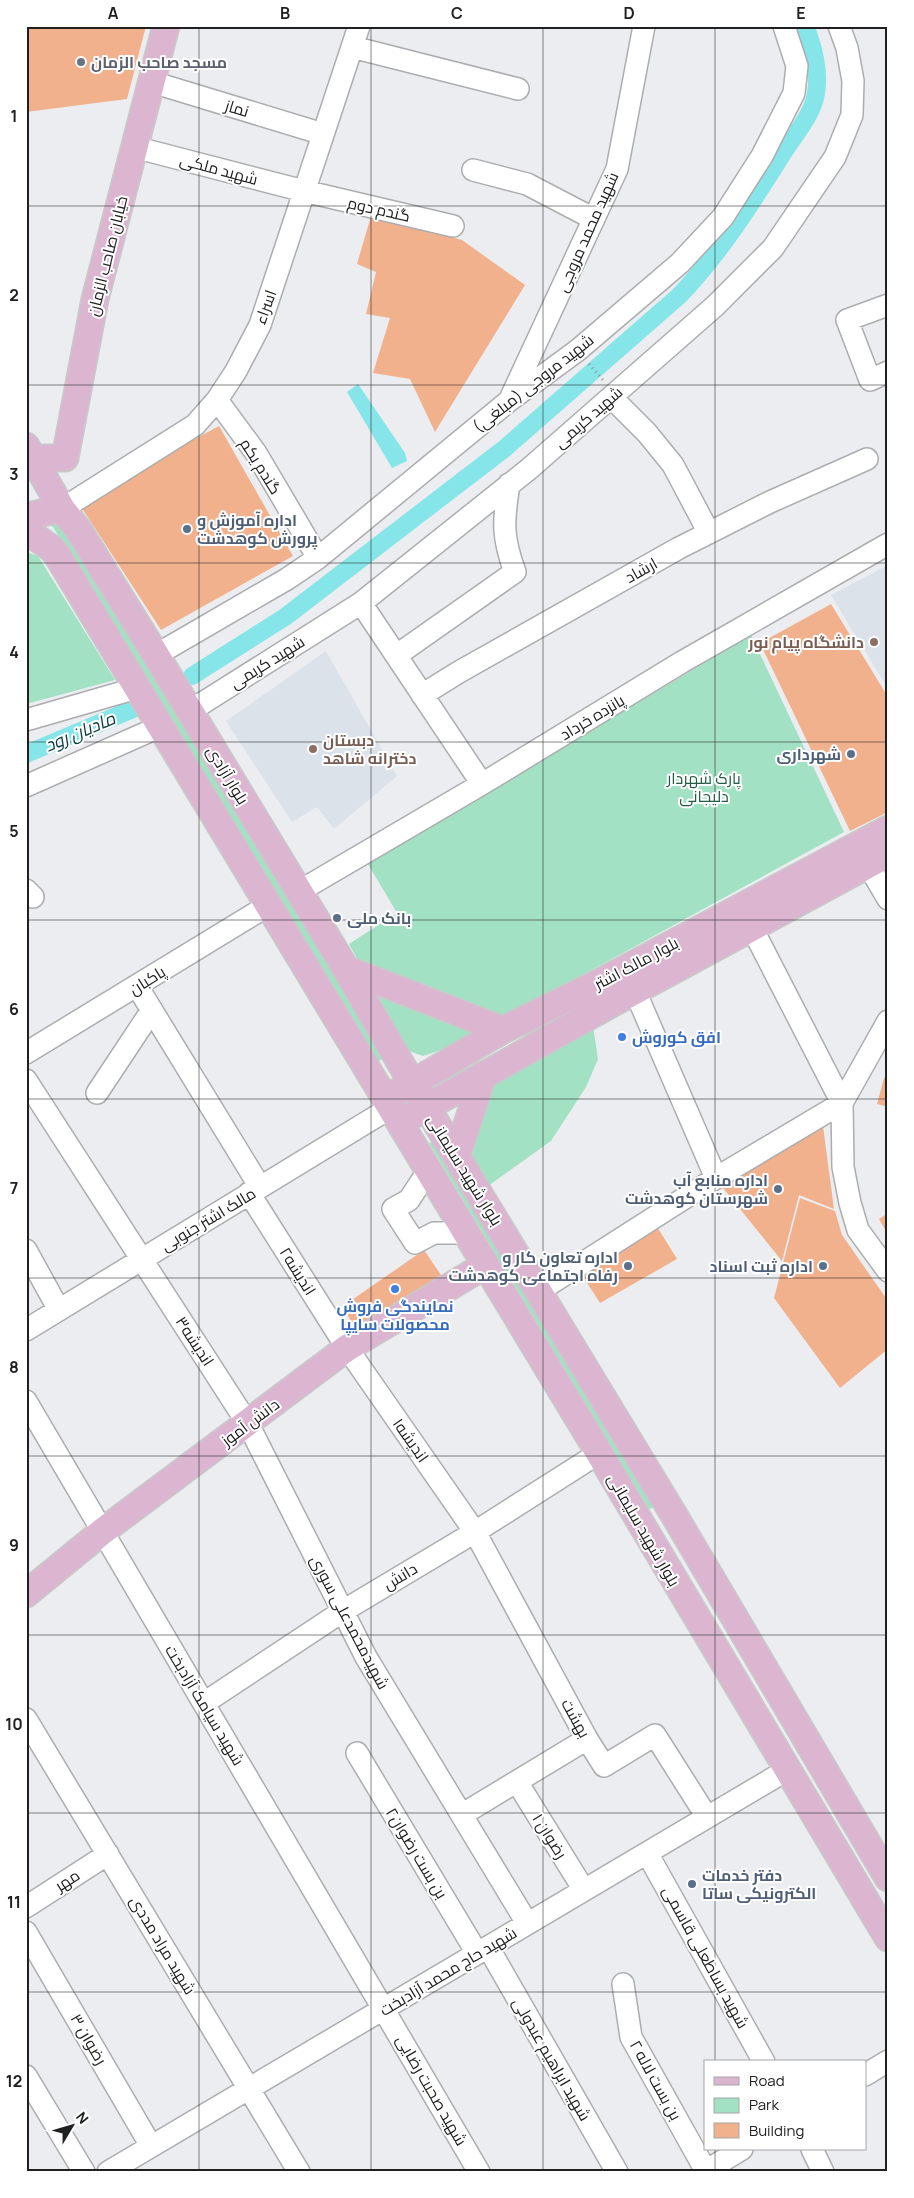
<svg xmlns="http://www.w3.org/2000/svg" width="914" height="2198" viewBox="0 0 914 2198" font-family="Manrope,Cairo,sans-serif">
  <style>
    .built { fill: #dce2ea }
    .green { fill: #a2e1c3 }
    .water { fill: #86e5e9 }
    .lines { fill: none; stroke-linecap: round; stroke-linejoin: round }
    .canal { stroke: #86e5e9; stroke-width: 18 }
    .building { fill: #f2b18d }
    .minor-casing { stroke: #acadaf; stroke-width: 24 }
    .major-casing { stroke: #c9c9ca; stroke-width: 29 }
    .path { stroke: #959597; stroke-width: 3; stroke-dasharray: 1 4; stroke-linecap: butt }
    .minor { stroke: #fff; stroke-width: 21 }
    .major { stroke: #dcb6d1; stroke-width: 26 }
    .grid { fill: none; stroke: #202021; stroke-width: 1; stroke-opacity: 0.55 }
    .worship-dot { fill: #6b7280; stroke: #fff; stroke-width: 2 }
    .service-dot { fill: #5c6f8a; stroke: #fff; stroke-width: 2 }
    .education-dot { fill: #8d6e63; stroke: #fff; stroke-width: 2 }
    .shop-dot { fill: #3f7fe0; stroke: #fff; stroke-width: 2 }
    .labels { text-anchor: middle; stroke-width: 4; stroke-linejoin: round; paint-order: stroke }
    .worship-label { font-size: 16px; font-weight: bold; fill: #5b616d; stroke: #fff; text-anchor: start }
    .street-label { font-size: 16px; fill: #202021; stroke: #fff }
    .service-label { font-size: 16px; font-weight: bold; fill: #4e5e75; stroke: #fff; text-anchor: end }
    .education-label { font-size: 16px; font-weight: bold; fill: #785e54; stroke: #fff; text-anchor: end }
    .park-label { font-size: 16px; fill: #235c44; stroke: #fff }
    .shop-label { font-size: 16px; font-weight: bold; fill: #366cbe; stroke: #fff; text-anchor: start }
    .water-label { font-size: 18px; font-style: italic; fill: #0b3a3c; stroke: #fff }
    .neatline { fill: none; stroke: #202021; stroke-width: 2 }
    .grid-label { font-size: 16px; text-anchor: middle; font-weight: bold; fill: #202021 }
  </style>
  <rect width="100%" height="100%" fill="#ecedf0"/>
  <path class="built" d="M888 565V689L831 595Z
    M326 651 397 776 334 829 317 807 292 822 226 721Z"/>
  <path class="green" d="M55 515 384 1058 379 1061 53 527 39 520Z
    M26 552 38 556 115 680 26 704Z
    M751 635 844 832 451 1047 423 1056 409 1051 349 944 397 913 368 864Z
    M593 1026 598 1059 586 1087 551 1141 488 1186 472 1157 490 1086Z
    M436 1140 656 1507 649 1509 429 1143Z"/>
  <path class="water" d="M358 384 405 453 407 461 392 468 347 392Z"/>
  <g class="lines">
    <path class="canal" d="M192 676 285 617 504 449 680 295C722 251 753 201 785 150 796 133 813 114 816 93 820 72 813 45 805 26
      M26 754 133 709"/>
  </g>
  <path class="building" d="M26 26H146L127 99 26 112Z
    M371 216 462 240 525 285 435 432 410 379 373 373 390 318 366 314 376 272 357 264Z
    M219 426 293 556 161 630 78 502Z
    M831 604 888 697V812L850 831 760 643Z
    M884 1078 888 1079V1107L877 1104Z
    M823 1126 834 1209 799 1195 782 1261 719 1183Z
    M800 1198 835 1211 842 1235 888 1301V1349L840 1388 774 1298Z
    M888 1213V1235L879 1219Z
    M656 1225 677 1259 600 1303 580 1272Z
    M424 1250 441 1275 403 1303 355 1329 343 1306Z"/>
  <g class="lines">
    <defs>
      <path id="minor" d="M352 47 518 89
        M152 82 323 134
        M134 147 304 191 453 226
        M473 170 527 184 594 219
        M888 305 847 320 870 380 888 372
        M511 397 617 169 644 26
        M611 397 647 433 673 465 709 533
        M217 400 256 453 318 558
        M62 509 195 425 217 400 236 371 260 325 359 26
        M361 603 482 784
        M156 655 287 579 318 558 510 400 578 350 680 263 723 217 762 156 794 93 797 66 784 26
        M397 655 515 572C502 537 503 521 509 484
        M422 695 459 672 679 548 770 502 867 459
        M190 711 361 603 529 469 715 306 773 248 835 157 852 115 853 81 847 48 839 26
        M26 720 137 688
        M26 786 159 727
        M868 865 888 899
        M26 890 33 897
        M298 892 482 784 682 662 888 544
        M137 986 260 1187
        M635 991 716 1178
        M888 1021 842 1103 843 1167 850 1203 858 1230 888 1271
        M26 1053 267 906
        M26 1080 248 1424 366 1657 527 1923
        M97 1093 152 1010
        M428 1171 409 1200 393 1209 415 1243 434 1233H465
        M249 1193 347 1348 475 1532 587 1739 604 1766 655 1735 707 1817
        M26 1250 59 1310
        M539 1291 716 1178 842 1103 752 928
        M26 1330 390 1108
        M26 1401 479 2172
        M204 1703 343 1611 475 1532 599 1453
        M26 1719 299 2172
        M357 1753 477 1953
        M517 1782 584 1890
        M463 1814 587 1739
        M647 1853 764 2062
        M26 1907 108 1854
        M26 1932 151 2146
        M488 1947 617 2172
        M623 1984 631 2037 706 2171
        M865 2075 888 2061
        M26 2076 84 2172
        M812 2149 823 2172
        M108 2172 787 1770
        M704 2172 742 2149"/>
      <path id="major" d="M26 446 62 509 78 529 156 655 346 969 412 1083 674 1515 888 1878
        M34 458H65L95 299 166 26
        M26 516 62 509
        M26 530 52 549 57 555 599 1453 888 1938
        M346 969 503 1030
        M397 1092 503 1030 600 982 888 829
        M411 1116 611 1004 888 854
        M457 1155 483 1075
        M26 1594 103 1531 347 1348 484 1266"/>
    </defs>
    <use href="#minor" class="minor-casing"/>
    <use href="#major" class="major-casing"/>
    <path class="path" d="M589 364 603 380"/>
    <use href="#minor" class="minor"/>
    <use href="#major" class="major"/>
  </g>
  <path class="grid" d="M199 26V2172M371 26V2172M543 26V2172M715 26V2062M26 206H888M26 385H888M26 563H888M26 742H888M26 920H888M26 1099H888M26 1278H888M26 1456H888M26 1635H888M26 1813H888M26 1992H888M715 2149V2172"/>
  <circle class="worship-dot" cx="81" cy="62" r="5"/>
  <g class="service-dot">
    <circle cx="187" cy="529" r="5"/>
    <circle cx="851" cy="754" r="5"/>
    <circle cx="337" cy="918" r="5"/>
    <circle cx="778" cy="1189" r="5"/>
    <circle cx="628" cy="1266" r="5"/>
    <circle cx="823" cy="1266" r="5"/>
    <circle cx="692" cy="1884" r="5"/>
  </g>
  <g class="education-dot">
    <circle cx="874" cy="642" r="5"/>
    <circle cx="313" cy="749" r="5"/>
  </g>
  <g class="shop-dot">
    <circle cx="622" cy="1037" r="5"/>
    <circle cx="395" cy="1289" r="5"/>
  </g>
  <g class="labels">
    <g class="worship-label">
      <text x="91" y="68">مسجد صاحب الزمان</text>
    </g>
    <g class="street-label">
      <text transform="translate(237 108) rotate(17)" y="6">نماز</text>
      <text transform="translate(219 169) rotate(15)" y="6">شهید ملکی</text>
      <text transform="translate(379 209) rotate(13)" y="6">گندم دوم</text>
      <text transform="translate(587 232) rotate(-66)" y="6">شهید محمد مروجی</text>
      <text transform="translate(107 256) rotate(-76)" y="6">خیابان صاحب الزمان</text>
      <text transform="translate(265 307) rotate(-70)" y="6">اسراء</text>
      <text transform="translate(533 383) rotate(-38)" y="6">شهید مروجی (مبلغی)</text>
      <text transform="translate(588 417) rotate(-41)" y="6">شهید کریمی</text>
      <text transform="translate(261 466) rotate(58)" y="6">گندم یکم</text>
      <text transform="translate(641 570) rotate(-29)" y="6">ارشاد</text>
      <text transform="translate(267 662) rotate(-32)" y="6">شهید کریمی</text>
      <text transform="translate(592 717) rotate(-31)" y="6">پانزده خرداد</text>
      <text transform="translate(228 775) rotate(59)" y="6">بلوار آزادی</text>
      <text transform="translate(636 963) rotate(-28)" y="6">بلوار مالک اشتر</text>
      <text transform="translate(147 980) rotate(-32)" y="6">پاکبان</text>
      <text transform="translate(465 1170) rotate(58)" y="6">بلوار شهید سلیمانی</text>
      <text transform="translate(208 1219) rotate(-31)" y="6">مالک اشتر جنوبی</text>
      <text transform="translate(298 1271) rotate(58)" y="6">اندیشه۲</text>
      <text transform="translate(195 1341) rotate(57)" y="6">اندیشه۳</text>
      <text transform="translate(250 1422) rotate(-37)" y="6">دانش آموز</text>
      <text transform="translate(411 1440) rotate(55)" y="6">اندیشه۱</text>
      <text transform="translate(644 1530) rotate(60)" y="6">بلوار شهید سلیمانی</text>
      <text transform="translate(400 1576) rotate(-31)" y="6">دانش</text>
      <text transform="translate(350 1622) rotate(62)" y="6">شهیدمحمدعلی سوری</text>
      <text transform="translate(205 1705) rotate(59)" y="6">شهید سیامک آزادبخت</text>
      <text transform="translate(576 1718) rotate(61)" y="6">بهشت</text>
      <text transform="translate(550 1836) rotate(58)" y="6">رضوان ۱</text>
      <text transform="translate(417 1853) rotate(59)" y="6">بن بست رضوان۲</text>
      <text transform="translate(67 1880) rotate(-33)" y="6">مهر</text>
      <text transform="translate(163 1945) rotate(59)" y="6">شهید مراد مددی</text>
      <text transform="translate(706 1957) rotate(61)" y="6">شهید بساطعلی قاسمی</text>
      <text transform="translate(448 1971) rotate(-31)" y="6">شهید حاج محمد آزادبخت</text>
      <text transform="translate(89 2039) rotate(60)" y="6">رضوان ۳</text>
      <text transform="translate(552 2059) rotate(60)" y="6">شهید ابراهیم عبدولی</text>
      <text transform="translate(656 2080) rotate(61)" y="6">بن بست لاله ۲</text>
      <text transform="translate(432 2090) rotate(60)" y="6">شهید صحبت رضایی</text>
    </g>
    <g class="service-label">
      <text x="197" y="526" text-anchor="start">اداره آموزش و<tspan x="197" dy="18">پرورش کوهدشت</tspan></text>
      <text x="841" y="760">شهرداری</text>
      <text x="347" y="924" text-anchor="start">بانک ملی</text>
      <text x="768" y="1186">اداره منابع آب<tspan x="768" dy="18">شهرستان کوهدشت</tspan></text>
      <text x="618" y="1263">اداره تعاون کار و<tspan x="618" dy="18">رفاه اجتماعی کوهدشت</tspan></text>
      <text x="813" y="1272">اداره ثبت اسناد</text>
      <text x="702" y="1881" text-anchor="start">دفتر خدمات<tspan x="702" dy="18">الکترونیکی ساتا</tspan></text>
    </g>
    <g class="education-label">
      <text x="864" y="648">دانشگاه پیام نور</text>
      <text x="323" y="746" text-anchor="start">دبستان<tspan x="323" dy="18">دخترانه شاهد</tspan></text>
    </g>
    <g class="park-label">
      <text x="704" y="784">پارک شهردار<tspan x="704" dy="18">دلیجانی</tspan></text>
    </g>
    <g class="shop-label">
      <text x="632" y="1043">افق کوروش</text>
      <text x="395" y="1312" text-anchor="middle">نمایندگی فروش<tspan x="395" dy="18">محصولات سایپا</tspan></text>
    </g>
    <g class="water-label">
      <text transform="translate(80 732) rotate(-23)" y="6">مادیان رود</text>
    </g>
  </g>
  <rect width="914" height="2198" fill="none" stroke="#ffffff" stroke-width="55"/>
  <rect x="704" y="2060" width="162" height="90" fill="#ffffff" stroke="#a6a6a6"/>
  <rect x="714" y="2077" width="25" height="8" fill="#dcb6d1" stroke="#a6a6a6"/>
  <text x="749" y="2086" font-size="15" fill="#202021">Road</text>
  <rect x="714" y="2098" width="25" height="15" fill="#a2e1c3" stroke="#a6a6a6"/>
  <text x="749" y="2110" font-size="15" fill="#202021">Park</text>
  <rect x="714" y="2123" width="25" height="15" fill="#f2b18d" stroke="#a6a6a6"/>
  <text x="749" y="2136" font-size="15" fill="#202021">Building</text>
  <g transform="translate(72 2126) rotate(52)" stroke="#ffffff" stroke-width="4" paint-order="stroke">
  <path d="M0-4L9 19L0 12L-9 19Z" fill="#202021"/>
  <text y="-8" font-size="14" font-weight="bold" text-anchor="middle" fill="#202021">N</text>
  </g>
  <rect x="28" y="28" width="858" height="2142" class="neatline"/>
  <g class="grid-label">
    <text x="113" y="19">A</text>
    <text x="285" y="19">B</text>
    <text x="457" y="19">C</text>
    <text x="629" y="19">D</text>
    <text x="801" y="19">E</text>
    <text x="14" y="122">1</text>
    <text x="14" y="301">2</text>
    <text x="14" y="480">3</text>
    <text x="14" y="658">4</text>
    <text x="14" y="837">5</text>
    <text x="14" y="1015">6</text>
    <text x="14" y="1194">7</text>
    <text x="14" y="1373">8</text>
    <text x="14" y="1551">9</text>
    <text x="14" y="1730">10</text>
    <text x="14" y="1908">11</text>
    <text x="14" y="2087">12</text>
  </g>
</svg>
